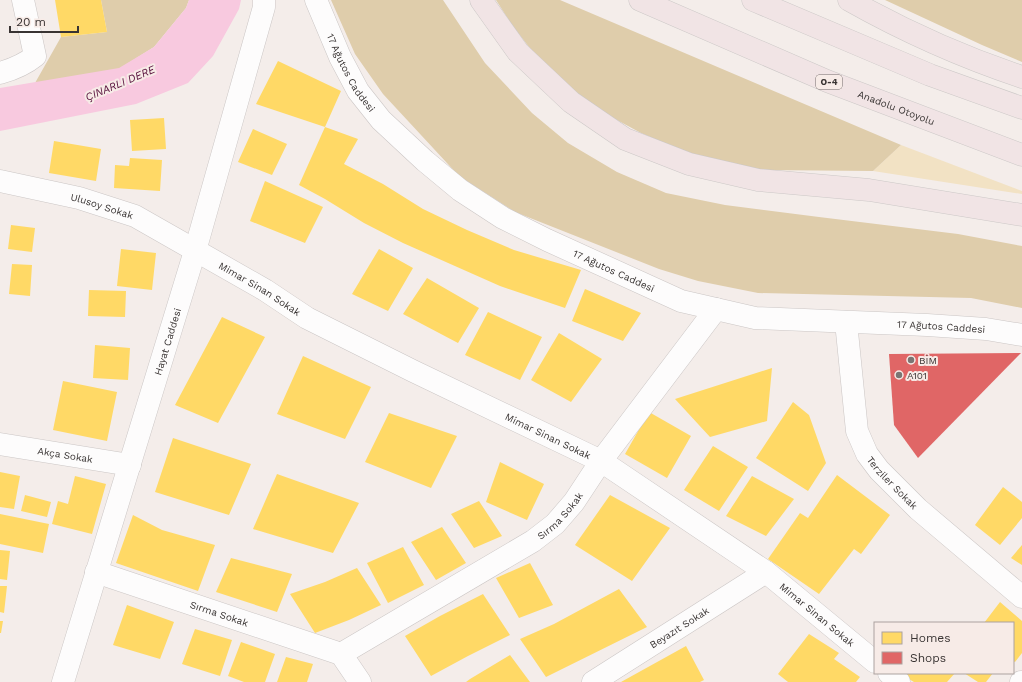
<svg xmlns="http://www.w3.org/2000/svg" width="1022" height="682" viewBox="0 0 1022 682" font-family="'Work Sans',sans-serif">
  <style>
    .green { fill: #f2e2c4 }
    .forest { fill: #dfcdab }
    .water { fill: #f8c9df }
    .homes { fill: #ffd966 }
    .shops { fill: #e06666 }
    .lines { fill: none; stroke-linecap: round; stroke-linejoin: round }
    .minor-casing { stroke: #cbc6c5; stroke-width: 23 }
    .highway-casing { stroke: #ccc8c7; stroke-width: 23 }
    .minor { stroke: #fdfcfc; stroke-width: 22 }
    .highway { stroke: #f1e4e5; stroke-width: 22 }
    .poi-dot { fill: #7a7573; stroke: #f7ebe7; stroke-width: 1.5 }
    .labels { text-anchor: middle; stroke-width: 4; stroke-linejoin: round; paint-order: stroke }
    .shield { fill: #f7ebe7; stroke: #726b69; stroke-width: 1 }
    .shield-label { font-size: 9px; font-weight: bold; fill: #393433 }
    .street-label { font-size: 10px; fill: #393433; stroke: #f7ebe7 }
    .poi-label { font-size: 10px; fill: #393433; stroke: #f7ebe7; text-anchor: start }
    .water-label { font-size: 11px; font-style: italic; fill: #550e3a; stroke: #f7ebe7 }
  </style>
  <rect width="100%" height="100%" fill="#f4edea"/>
  <path class="green" d="M901 145 1022 191V194L873 171Z"/>
  <path class="forest" d="M101 0H189L186 8 154 47 119 69 35 83 61 37 107 32Z
    M331 0H443L485 63 532 113 568 143 617 172 666 193 725 205 819 217 958 234 1022 246V308L971 298 758 293 698 281 659 269 515 212 459 176 383 94 355 54Z
    M496 0H560L901 145 873 171 747 170 687 153 641 133 591 106 546 69 512 25Z
    M885 0H1022V62L982 45Z"/>
  <path class="water" d="M189 0H241L239 9 213 56 188 83 136 104 0 131V88L119 68 154 47 186 8Z"/>
  <path class="homes" d="M55 0H101L107 32 61 37Z
    M278 61 341 91 325 127 256 104Z
    M164 118 166 149 132 151 130 120Z
    M325 127 358 139 344 164 383 184 423 209 467 230 514 250 581 270 565 308 500 286 403 243 364 223 325 199 299 185Z
    M253 129 287 144 272 175 238 162Z
    M54 141 101 149 96 181 49 173Z
    M130 158 162 160 160 191 114 188 115 165 129 166Z
    M265 181 323 207 305 243 250 221Z
    M11 225 35 228 32 252 8 249Z
    M121 249 156 253 152 290 117 286Z
    M379 249 413 268 388 311 352 294Z
    M12 264 32 265 30 296 9 294Z
    M427 278 479 308 458 343 403 314Z
    M585 289 641 313 623 341 572 321Z
    M89 290 126 291 125 317 88 316Z
    M488 312 542 337 520 380 465 355Z
    M222 317 265 337 218 423 175 405Z
    M559 333 602 359 571 402 531 380Z
    M95 345 130 348 128 380 93 378Z
    M303 356 371 387 345 439 277 414Z
    M772 368 767 421 710 437 675 399Z
    M63 381 117 392 107 441 53 430Z
    M793 402 809 415 826 463 808 491 756 458Z
    M649 412 691 436 667 478 625 454Z
    M389 413 457 436 431 488 365 462Z
    M173 438 251 464 229 515 155 492Z
    M713 446 748 467 719 511 684 490Z
    M500 462 544 484 527 520 486 502Z
    M0 472 20 476 14 509 0 507Z
    M277 474 359 503 333 553 253 529Z
    M837 475 890 515 861 554 854 549 819 594 768 559 800 513 808 518Z
    M75 476 106 484 92 534 52 524 58 501 68 504Z
    M752 476 794 499 766 536 726 516Z
    M1003 487 1022 502V518L1000 545 975 525Z
    M25 495 51 502 47 517 21 511Z
    M610 495 670 528 632 581 575 545Z
    M479 501 502 536 474 548 451 514Z
    M0 514 49 524 43 553 0 544Z
    M133 515 162 530 215 545 198 591 116 563Z
    M442 527 466 563 436 580 411 542Z
    M1022 545V565L1011 558Z
    M403 547 424 585 388 603 367 563Z
    M0 550 10 551 7 580 0 579Z
    M231 558 292 574 277 612 216 592Z
    M530 563 553 605 519 618 496 578Z
    M357 568 381 605 349 620 315 633 290 594 325 582Z
    M0 586H7L4 613 0 612Z
    M619 589 647 627 546 677 520 639 554 624Z
    M483 594 510 635 468 656 431 676 405 636 440 616Z
    M1000 602 1022 621V653L1015 662 1013 661V623H984Z
    M127 605 174 622 160 659 113 645Z
    M0 621H3L1 633H0Z
    M195 629 232 640 220 676 182 664Z
    M809 634 839 653 834 659 860 677 856 682H788L778 674Z
    M241 642 275 654 265 682H244L228 676Z
    M686 646 704 680 700 682H621Z
    M510 655 530 682H466L470 679Z
    M286 657 313 664 307 682H277Z
    M903 673H955L947 682H914L902 675Z
    M964 673H993L986 682H978Z"/>
  <path class="shops" d="M1021 353 918 458 894 425 889 354Z"/>
  <g class="lines">
    <defs>
      <g id="minor">
        <path id="s1" d="M316 0 340 57 358 91 381 120 425 161 460 190 503 218 547 240 681 301 755 318 927 325 986 329 1022 335"/>
        <path d="M0 73C14 69 24 65 35 56L23 0"/>
        <path id="s2" d="M0 181 79 198 135 216 265 290 307 318 413 371 601 461 766 572 875 662"/>
        <path id="s3" d="M846 322 857 431 867 454 879 470 918 509 1022 597"/>
        <path id="s4" d="M0 444 130 465"/>
        <path id="s5" d="M96 572 341 654 360 682"/>
        <path id="s6" d="M341 654 533 541 555 524 574 502 601 461 716 309"/>
        <path d="M889 673 899 682"/>
        <path id="s7" d="M63 682 195 251 264 7V0"/>
        <path id="s8" d="M593 682 766 572"/>
        <path d="M1021 682H1022"/>
      </g>
      <g id="highway">
        <path d="M481 0 518 52 571 102 625 139 689 164 758 180 869 190 1022 215"/>
        <path id="s9" d="M640 0 827 81 1022 155"/>
        <path d="M753 0 930 75 1022 108"/>
        <path d="M849 0C904 31 962 57 1022 77"/>
      </g>
    </defs>
    <use href="#minor" class="minor-casing"/>
    <use href="#highway" class="highway-casing"/>
    <use href="#minor" class="minor"/>
    <use href="#highway" class="highway"/>
  </g>
  <g class="poi-dot">
    <circle cx="911" cy="360" r="4"/>
    <circle cx="899" cy="375" r="4"/>
  </g>
  <g class="labels">
    <rect class="shield" x="816" y="75" width="26" height="14" rx="3"/>
    <g class="shield-label">
      <text x="829" y="85">O-4</text>
    </g>
    <g class="street-label">
      <text dy="4" stroke="none"><textPath href="#s1" startOffset="81">17 Ağutos Caddesi</textPath></text>
      <text dy="4" stroke="none"><textPath href="#s9" startOffset="278">Anadolu Otoyolu</textPath></text>
      <text dy="4" stroke="none"><textPath href="#s2" startOffset="105">Ulusoy Sokak</textPath></text>
      <text dy="4" stroke="none"><textPath href="#s1" startOffset="417">17 Ağutos Caddesi</textPath></text>
      <text dy="4" stroke="none"><textPath href="#s2" startOffset="284">Mimar Sinan Sokak</textPath></text>
      <text dy="4" stroke="none"><textPath href="#s1" startOffset="753">17 Ağutos Caddesi</textPath></text>
      <text dy="4" stroke="none"><textPath href="#s7" startOffset="356">Hayat Caddesi</textPath></text>
      <text dy="4" stroke="none"><textPath href="#s2" startOffset="608">Mimar Sinan Sokak</textPath></text>
      <text dy="4" stroke="none"><textPath href="#s4" startOffset="66">Akça Sokak</textPath></text>
      <text dy="4" stroke="none"><textPath href="#s3" startOffset="173">Terziler Sokak</textPath></text>
      <text dy="4" stroke="none"><textPath href="#s6" startOffset="260">Sırma Sokak</textPath></text>
      <text dy="4" stroke="none"><textPath href="#s5" startOffset="130">Sırma Sokak</textPath></text>
      <text dy="4" stroke="none"><textPath href="#s2" startOffset="932">Mimar Sinan Sokak</textPath></text>
      <text dy="4" stroke="none"><textPath href="#s8" startOffset="102">Beyazıt Sokak</textPath></text>
    </g>
    <g class="poi-label">
      <text x="919" y="364">BİM</text>
      <text x="907" y="379">A101</text>
    </g>
    <g class="water-label">
      <text transform="translate(120 83) rotate(-23)" y="4">ÇINARLI DERE</text>
    </g>
  </g>
  <rect x="874" y="622" width="140" height="52" fill="#f7ebe7" stroke="#aba29f"/>
  <rect x="882" y="632" width="20" height="12" fill="#ffd966" stroke="#aba29f"/>
  <text x="910" y="642" font-size="12" fill="#393433">Homes</text>
  <rect x="882" y="652" width="20" height="12" fill="#e06666" stroke="#aba29f"/>
  <text x="910" y="662" font-size="12" fill="#393433">Shops</text>
  <path d="M10 26v6h68v-6" fill="none" stroke="#393433" stroke-width="2"/>
  <text x="16" y="26" font-size="12" fill="#393433" stroke="#f7ebe7" stroke-width="3" paint-order="stroke">20 m</text>
</svg>
